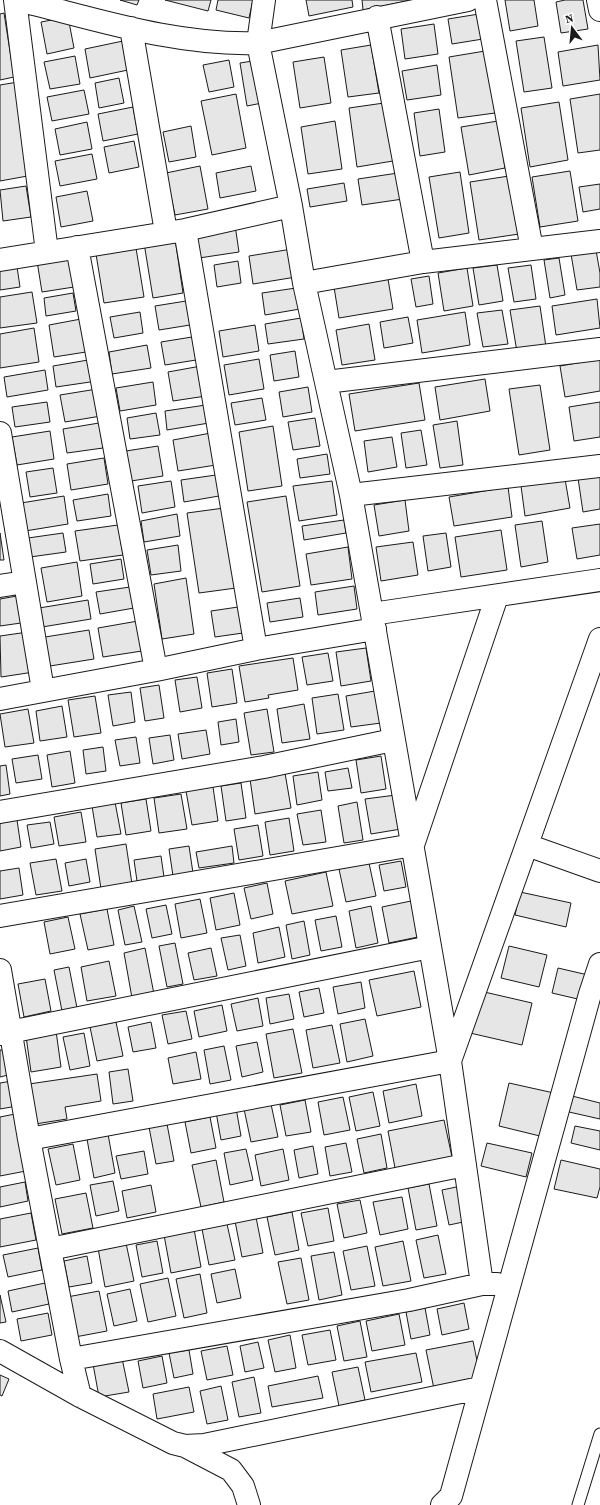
<svg xmlns="http://www.w3.org/2000/svg" width="600" height="1505" viewBox="0 0 600 1505" font-family="'Source Serif 4',serif">
  <style>
    .building { fill: #e6e6e6; stroke: #1a1a1a }
    .lines { fill: none; stroke-linecap: round; stroke-linejoin: round }
    .lane-casing { stroke: #1a1a1a; stroke-width: 13 }
    .street-casing { stroke: #1a1a1a; stroke-width: 24 }
    .lane { stroke: #fff; stroke-width: 11 }
    .street { stroke: #fff; stroke-width: 22 }
  </style>
  <rect width="100%" height="100%" fill="#fff"/>
  <path class="building" d="M120 0H139L137 5Z
    M165 0H211L208 11Z
    M218 0H253L249 18 216 10Z
    M306 0H352L353 7 309 16Z
    M362 0H412L363 10Z
    M505 0H534L538 26 510 31Z
    M565 0H583L588 29 561 33 556 2Z
    M4 13 14 77 0 80V14Z
    M479 14 483 39 452 44 448 19Z
    M68 17 74 48 47 54 41 22Z
    M434 24 438 54 405 59 401 29Z
    M544 37 552 88 524 92 516 41Z
    M123 41 128 70 90 78 85 49Z
    M371 45 379 93 348 97 341 50Z
    M598 45 600 80 563 86 558 52Z
    M485 51 495 113 458 118 449 57Z
    M75 56 80 84 50 89 44 62Z
    M324 57 331 103 300 108 293 62Z
    M229 60 234 87 209 92 203 65Z
    M259 60 267 102 247 106 240 63Z
    M437 65 441 95 407 100 402 71Z
    M119 78 124 103 99 108 95 83Z
    M18 82 33 175 0 181V85Z
    M84 90 89 114 52 121 47 97Z
    M236 94 246 148 212 155 201 101Z
    M600 94V150L578 153 570 99Z
    M559 102 568 160 530 167 521 108Z
    M384 103 393 161 357 167 349 108Z
    M133 107 138 134 103 141 98 114Z
    M439 109 445 152 420 156 414 113Z
    M335 121 342 169 308 174 301 127Z
    M498 121 505 168 469 175 461 127Z
    M87 122 92 149 60 155 55 129Z
    M191 126 196 157 169 162 163 132Z
    M134 141 139 167 109 173 104 147Z
    M92 154 97 179 60 186 55 161Z
    M200 166 208 209 175 215 166 173Z
    M251 166 256 191 220 198 216 173Z
    M570 171 578 221 540 227 532 177Z
    M460 172 469 233 439 238 429 177Z
    M398 173 403 199 362 205 358 179Z
    M509 176 519 234 479 240 470 182Z
    M344 183 347 201 310 207 307 189Z
    M600 184V209L583 212 579 187Z
    M26 186 31 217 3 221 0 190Z
    M87 191 93 221 61 227 56 197Z
    M235 225 239 252 199 258 195 232Z
    M175 238 183 293 153 298 144 243Z
    M135 242 144 297 104 303 95 248Z
    M292 249 296 277 253 284 249 256Z
    M596 250 600 273V287L577 290 571 254Z
    M69 257 74 287 42 292 37 261Z
    M559 258 565 295 550 298 544 260Z
    M16 260 20 287 0 290V263Z
    M238 261 241 283 217 287 214 265Z
    M497 265 503 301 479 305 473 268Z
    M531 265 536 299 514 302 508 268Z
    M467 268 473 306 444 311 438 273Z
    M429 276 433 304 416 307 411 279Z
    M388 279 393 309 339 318 334 287Z
    M296 288 300 309 265 315 262 293Z
    M32 292 37 323 0 328V297Z
    M73 293 76 311 46 316 44 298Z
    M597 299 600 328 556 335 552 306Z
    M186 301 190 325 159 330 155 306Z
    M540 306 546 347 517 352 510 310Z
    M502 310 508 344 483 347 477 313Z
    M140 312 143 333 114 338 110 317Z
    M465 312 470 345 422 353 417 320Z
    M408 317 413 343 384 348 380 322Z
    M301 318 304 339 268 344 265 324Z
    M81 319 86 352 54 357 49 325Z
    M369 324 375 360 342 365 336 330Z
    M255 325 259 351 223 357 219 331Z
    M34 328 39 362 0 368V334Z
    M192 337 196 360 165 365 161 342Z
    M147 345 151 368 112 374 109 352Z
    M295 351 299 377 274 381 270 355Z
    M94 359 97 381 56 387 53 366Z
    M259 359 264 389 229 395 224 365Z
    M600 359V391L565 397 560 366Z
    M201 366 206 396 173 401 168 372Z
    M45 370 48 390 7 397 4 377Z
    M485 379 490 411 440 420 435 387Z
    M153 382 156 405 120 411 116 388Z
    M419 383 425 420 355 431 349 394Z
    M540 385 550 450 519 455 509 389Z
    M308 387 312 412 283 417 279 392Z
    M97 389 101 416 65 422 60 395Z
    M262 398 266 420 235 425 231 403Z
    M47 402 50 422 15 427 12 407Z
    M600 402V437L574 441 569 407Z
    M206 405 209 423 167 430 165 411Z
    M156 413 160 435 130 439 127 418Z
    M315 418 320 446 293 450 288 422Z
    M457 421 463 465 440 468 433 425Z
    M99 423 103 448 67 453 63 429Z
    M273 426 282 486 248 491 239 432Z
    M421 430 427 465 406 468 401 433Z
    M50 431 54 459 17 465 12 437Z
    M211 433 216 465 178 471 173 440Z
    M392 437 397 467 368 472 364 441Z
    M158 446 163 476 131 481 126 451Z
    M327 454 330 474 300 478 297 459Z
    M104 458 108 484 71 490 67 464Z
    M53 468 57 493 30 497 26 472Z
    M600 474V509L583 512 578 478Z
    M216 475 219 496 184 502 181 480Z
    M565 479 570 508 525 516 521 486Z
    M171 481 175 507 142 513 138 486Z
    M332 481 337 515 299 521 293 486Z
    M508 487 512 517 454 526 449 497Z
    M108 494 111 516 77 521 73 500Z
    M64 496 68 524 25 531 21 503Z
    M286 496 300 586 262 592 247 502Z
    M405 500 409 531 379 536 374 505Z
    M224 508 236 588 199 593 187 513Z
    M177 514 180 536 144 542 141 521Z
    M344 520 346 533 304 540 302 526Z
    M542 521 548 562 521 567 515 525Z
    M600 524V555L577 559 572 528Z
    M118 525 123 555 80 561 75 531Z
    M501 530 507 570 461 577 455 537Z
    M0 533 4 560H0Z
    M63 533 66 552 30 557 28 538Z
    M446 533 451 567 428 571 423 536Z
    M413 542 418 575 381 581 376 547Z
    M178 545 181 571 151 575 147 550Z
    M348 547 352 579 311 585 306 554Z
    M121 559 124 579 93 584 90 564Z
    M77 562 82 596 47 602 41 568Z
    M186 578 194 634 162 639 154 584Z
    M354 586 357 609 318 615 315 592Z
    M130 587 134 608 100 614 96 592Z
    M17 596 21 623 0 626V599Z
    M300 598 303 617 270 622 267 603Z
    M88 600 91 619 42 627 39 608Z
    M245 606 250 632 215 637 211 611Z
    M138 621 142 651 103 657 98 628Z
    M89 630 94 659 50 666 45 637Z
    M28 632 34 672 1 677 0 636Z
    M366 648 371 681 341 686 336 652Z
    M328 653 333 681 307 685 302 657Z
    M293 658 298 690 268 695 269 698 245 702 239 666Z
    M232 669 237 703 212 707 207 673Z
    M197 677 202 708 180 712 175 680Z
    M159 685 164 718 145 721 140 688Z
    M375 691 381 723 351 727 346 696Z
    M131 692 135 722 113 726 108 695Z
    M338 694 344 730 317 734 312 698Z
    M95 696 101 733 74 737 68 700Z
    M304 704 310 739 282 743 277 709Z
    M62 706 67 737 40 741 36 711Z
    M28 709 34 743 5 747 0 714Z
    M267 709 274 752 251 755 244 713Z
    M236 719 239 742 221 745 218 722Z
    M206 730 210 754 182 759 178 734Z
    M170 735 174 760 153 764 149 738Z
    M136 737 140 763 120 766 115 740Z
    M103 747 106 771 86 774 83 750Z
    M70 751 75 783 52 787 47 755Z
    M38 755 42 779 16 783 12 759Z
    M381 756 386 789 361 793 356 760Z
    M6 765 10 794 0 796V766Z
    M348 768 352 788 328 791 325 772Z
    M318 772 322 800 297 805 293 776Z
    M285 773 291 808 255 814 250 779Z
    M241 783 246 818 226 821 221 786Z
    M213 787 218 821 192 825 186 791Z
    M181 794 187 829 159 833 154 798Z
    M396 795 401 829 371 834 365 799Z
    M146 799 151 831 126 835 121 803Z
    M115 802 121 834 97 837 92 806Z
    M357 802 363 840 344 843 338 806Z
    M321 810 326 842 303 845 297 814Z
    M81 812 86 842 59 846 54 817Z
    M289 818 294 851 270 855 265 822Z
    M17 820 21 847 0 851V823Z
    M50 822 54 844 31 848 27 825Z
    M258 825 263 856 239 860 234 829Z
    M126 844 132 884 101 889 95 849Z
    M189 846 193 873 173 876 169 849Z
    M232 846 234 863 199 868 196 852Z
    M161 856 164 877 137 881 134 860Z
    M56 859 62 891 36 895 30 863Z
    M86 859 90 882 69 886 65 863Z
    M401 861 406 887 384 891 379 865Z
    M369 863 376 896 346 902 339 869Z
    M19 868 23 895 0 899V871Z
    M326 872 333 906 292 914 285 881Z
    M267 883 273 914 251 919 244 888Z
    M520 892 571 903 566 927 515 915Z
    M234 893 240 925 216 930 210 898Z
    M200 899 207 933 181 938 175 904Z
    M411 901 418 937 389 943 382 907Z
    M166 905 172 934 152 938 146 909Z
    M134 906 142 942 125 945 118 910Z
    M371 906 378 943 356 948 349 911Z
    M107 909 114 945 88 950 80 914Z
    M336 916 342 947 321 951 315 920Z
    M68 917 75 949 50 954 44 922Z
    M304 921 310 955 292 959 286 925Z
    M279 927 285 957 258 963 253 933Z
    M240 935 246 966 228 970 221 938Z
    M175 943 183 984 167 987 159 946Z
    M509 946 547 955 539 987 501 978Z
    M145 948 154 994 132 998 124 953Z
    M211 948 217 976 194 980 188 953Z
    M109 961 116 996 87 1001 81 967Z
    M69 967 77 1008 62 1011 54 970Z
    M558 968 588 975 582 1000 552 993Z
    M414 971 421 1007 377 1016 369 980Z
    M45 979 51 1011 24 1017 18 984Z
    M361 982 365 1008 338 1014 333 987Z
    M319 988 324 1013 304 1017 299 992Z
    M480 991 532 1003 522 1045 470 1033Z
    M289 994 294 1019 270 1024 266 998Z
    M258 998 263 1026 237 1031 231 1004Z
    M222 1005 227 1031 199 1037 194 1011Z
    M186 1011 192 1039 168 1044 162 1015Z
    M365 1019 373 1056 347 1062 340 1024Z
    M116 1022 123 1056 97 1061 90 1027Z
    M151 1022 156 1048 133 1052 128 1027Z
    M332 1025 340 1063 313 1068 306 1030Z
    M293 1029 302 1073 274 1078 266 1034Z
    M56 1031 61 1067 31 1072 26 1036Z
    M84 1033 90 1066 70 1070 63 1037Z
    M257 1042 263 1072 242 1077 236 1046Z
    M224 1046 231 1080 210 1084 204 1050Z
    M0 1050H3L8 1075 0 1077Z
    M196 1052 201 1079 173 1084 168 1058Z
    M128 1069 133 1101 113 1104 109 1072Z
    M97 1074 101 1101 65 1107 67 1119 35 1124 29 1084Z
    M12 1081 17 1106 0 1109V1083Z
    M509 1083 554 1093 544 1137 499 1126Z
    M416 1084 422 1116 389 1123 383 1091Z
    M373 1092 380 1126 356 1131 349 1097Z
    M572 1096 600 1103V1119L569 1112Z
    M343 1097 350 1130 324 1135 318 1102Z
    M305 1100 311 1132 286 1136 280 1105Z
    M271 1104 278 1137 251 1142 244 1109Z
    M236 1108 241 1136 221 1140 216 1112Z
    M15 1114 26 1171 0 1176V1117Z
    M210 1117 216 1148 191 1153 185 1122Z
    M444 1120 452 1157 395 1168 388 1131Z
    M167 1124 174 1161 156 1164 149 1127Z
    M575 1126 600 1131V1150L571 1143Z
    M108 1134 115 1173 94 1178 87 1139Z
    M381 1134 387 1168 364 1173 357 1139Z
    M346 1143 352 1172 330 1176 325 1147Z
    M487 1143 532 1153 526 1177 481 1166Z
    M73 1144 80 1180 56 1185 48 1149Z
    M313 1146 318 1174 299 1178 294 1150Z
    M246 1149 253 1180 230 1185 224 1153Z
    M283 1149 289 1180 261 1186 255 1155Z
    M144 1151 148 1174 121 1179 116 1156Z
    M216 1160 224 1202 201 1207 192 1165Z
    M561 1160 600 1169V1187L597 1198 554 1189Z
    M113 1181 119 1211 96 1216 90 1185Z
    M25 1182 28 1201 0 1207V1187Z
    M429 1184 437 1226 416 1230 408 1188Z
    M151 1185 156 1212 127 1218 122 1191Z
    M461 1186 468 1221 449 1225 442 1190Z
    M86 1193 93 1228 62 1234 55 1199Z
    M402 1197 408 1229 380 1235 373 1202Z
    M360 1200 367 1233 344 1238 337 1204Z
    M328 1208 334 1241 308 1246 301 1213Z
    M292 1212 299 1250 275 1255 267 1217Z
    M31 1213 36 1240 0 1247V1219Z
    M256 1217 263 1253 242 1257 235 1221Z
    M227 1224 235 1260 209 1265 202 1229Z
    M194 1229 201 1267 171 1273 164 1235Z
    M438 1235 446 1274 424 1278 416 1240Z
    M157 1241 163 1273 142 1277 136 1245Z
    M403 1241 411 1281 383 1286 375 1247Z
    M126 1243 134 1281 105 1287 98 1248Z
    M367 1246 375 1286 351 1290 343 1251Z
    M38 1248 42 1270 8 1277 3 1255Z
    M334 1252 342 1295 319 1300 311 1256Z
    M87 1256 92 1283 69 1287 64 1261Z
    M301 1258 309 1300 287 1304 278 1262Z
    M235 1269 241 1298 217 1303 211 1274Z
    M200 1274 207 1313 184 1318 176 1279Z
    M168 1278 176 1316 148 1322 140 1284Z
    M45 1283 49 1304 12 1312 8 1291Z
    M130 1289 137 1321 114 1326 107 1294Z
    M99 1291 107 1331 75 1337 67 1297Z
    M0 1295 6 1322 0 1323Z
    M464 1303 469 1329 442 1335 437 1309Z
    M425 1308 430 1335 411 1339 406 1312Z
    M48 1313 52 1335 21 1341 17 1319Z
    M399 1314 405 1345 372 1351 366 1321Z
    M360 1321 367 1357 344 1361 337 1326Z
    M330 1330 336 1360 308 1365 302 1335Z
    M290 1335 296 1368 275 1372 268 1340Z
    M473 1341 481 1380 434 1389 426 1350Z
    M258 1342 264 1368 245 1372 240 1346Z
    M227 1346 233 1375 207 1380 201 1351Z
    M189 1350 193 1374 174 1378 169 1353Z
    M416 1353 422 1382 371 1392 365 1362Z
    M162 1356 167 1383 143 1388 138 1361Z
    M122 1358 129 1392 99 1397 93 1364Z
    M358 1367 365 1400 339 1406 332 1372Z
    M0 1375 9 1379 2 1396 0 1395Z
    M318 1376 323 1398 272 1407 268 1386Z
    M254 1377 261 1413 239 1417 232 1382Z
    M221 1386 228 1420 207 1424 200 1391Z
    M189 1387 194 1412 157 1419 153 1394Z"/>
  <g class="lines">
    <defs>
      <path id="lane" d="M578 1505 600 1434"/>
      <path id="street" d="M15 0 47 252
        M18 0C96 19 176 46 258 43L264 0
        M485 0 532 249
        M598 0 600 10
        M377 17 423 262
        M131 28 166 232
        M185 230 256 649
        M77 247 156 670
        M0 260 185 230 291 206
        M304 283 423 262 600 241
        M326 382 600 349
        M0 433 43 690
        M351 495 600 466
        M0 586 25 582
        M372 614 351 495 304 283 291 206 258 43 468 0
        M0 699 156 670 256 649 375 629
        M0 812 264 767 393 740
        M527 845 600 871
        M0 916 413 845 497 596
        M0 970 29 1139 71 1359 80 1396
        M0 1034 430 947
        M29 1139 450 1061 600 639
        M50 1249 465 1165
        M482 1284 450 1061 372 614 600 580
        M0 1351 80 1396 173 1443 185 1446 204 1445 480 1388
        M71 1359 409 1300 482 1284H497
        M185 1446 231 1470 243 1486 249 1505
        M442 1505 451 1496 590 994 600 964"/>
    </defs>
    <use href="#lane" class="lane-casing"/>
    <use href="#street" class="street-casing"/>
    <use href="#lane" class="lane"/>
    <use href="#street" class="street"/>
  </g>
  <g transform="translate(572 28) rotate(344)" stroke="#ffffff" stroke-width="3" paint-order="stroke">
  <path d="M0-3L7 15L0 10L-7 15Z" fill="#1a1a1a"/>
  <text y="-6" font-size="11" font-weight="bold" text-anchor="middle" fill="#1a1a1a">N</text>
  </g>
</svg>
